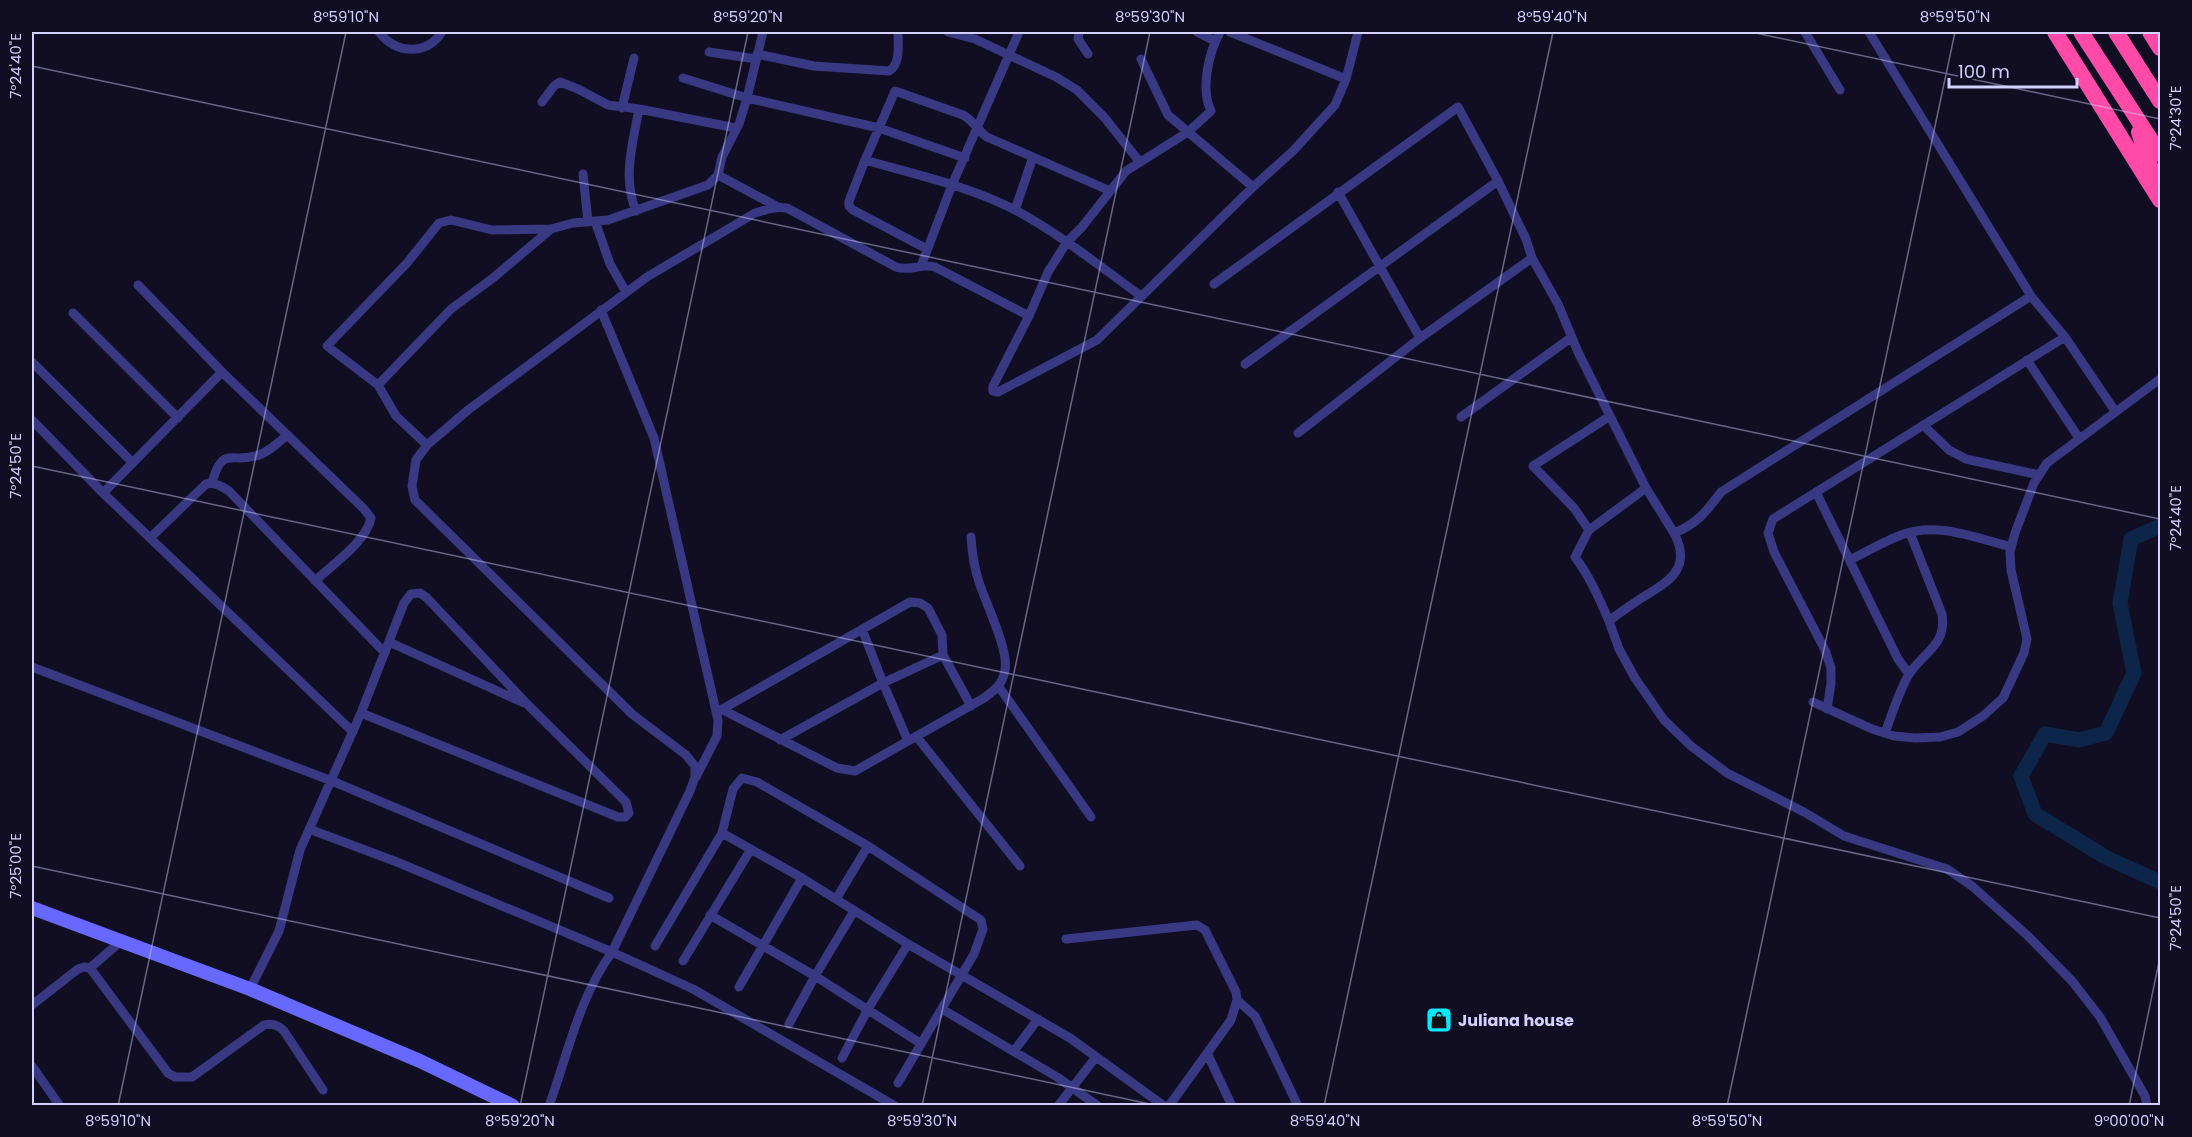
<svg xmlns="http://www.w3.org/2000/svg" width="2192" height="1137" viewBox="0 0 2192 1137" font-family="Poppins,sans-serif">
  <style>
    .lines { fill: none; stroke-linecap: round; stroke-linejoin: round }
    .river { stroke: #0c2549; stroke-width: 15 }
    .street { stroke: #393983; stroke-width: 9 }
    .secondary { stroke: #6768ff; stroke-width: 14 }
    .highway { stroke: #ff4ba7; stroke-width: 16 }
    .ticks { fill: none; stroke: #d4d0ff; stroke-width: 1.5; stroke-opacity: 0.45 }
    .labels { text-anchor: middle; stroke-width: 4.5; stroke-linejoin: round; paint-order: stroke }
    .poi-label { font-size: 16px; font-weight: bold; fill: #d4d0ff; stroke: #110e24; text-anchor: start }
    .neatline { fill: none; stroke: #d4d0ff; stroke-width: 2 }
    .ticks-label { font-size: 15px; text-anchor: middle; fill: #d4d0ff }
  </style>
  <rect width="100%" height="100%" fill="#110e24"/>
  <g class="lines">
    <path class="river" d="M2160 526 2131 539 2120 603 2134 673 2106 733 2079 740 2045 734 2021 776 2035 814 2107 858 2160 882"/>
    <path class="street" d="M379 32C396 54 426 56 442 32
      M948 32 975 39 1056 77 1077 90 1104 117 1139 161
      M1079 32 1078 39 1088 54
      M1197 32 1215 41
      M1230 32 1346 79
      M1805 32 1840 90
      M1869 32 2031 296 2065 337 2115 411
      M709 52 756 59
      M757 54 814 66 889 71C901 65 898 43 898 32
      M1141 59 1168 115 1253 187
      M683 78 747 98 879 128 895 91 963 115C974 121 977 130 987 137L1108 190
      M542 102 554 86 560 82 578 89 608 105 639 109 736 128
      M622 108 634 58
      M965 158 879 128 865 160C913 174 973 187 1017 211 1061 235 1101 267 1141 296
      M865 160 849 201V206L853 210 927 249
      M583 174 588 222
      M718 175 778 207
      M1338 192 1420 338
      M1015 210 1033 157
      M636 211C622 178 633 142 639 109
      M595 221 610 264 626 292
      M921 266 952 185 1019 32
      M1214 284 1458 107 1498 181 1526 239 1532 258 1558 304 1578 352 1646 488 1674 533
      M138 285 222 372 364 509 371 518C366 542 333 564 315 581
      M2031 296 1721 492C1706 512 1697 524 1674 533 1693 569 1668 582 1640 599 1630 606 1619 613 1609 621L1619 649 1635 678 1664 720 1691 746 1727 773 1804 812 1844 836 1947 869 1972 886 2028 936 2072 981 2100 1017 2145 1096 2147 1106
      M601 310 654 438 718 720 717 736 696 777
      M73 313 178 418
      M1029 316 993 386V391L998 392 1097 340 1253 187 1293 151 1335 105 1346 79 1358 32
      M2027 360 2079 438
      M32 362 133 463
      M1245 364 1498 181
      M378 385 451 309 493 278 551 229
      M1461 417 1572 337
      M32 420 103 493 353 732
      M1923 425 1949 450 1966 459 2039 475
      M1298 433 1420 338 1532 258
      M427 445 396 416 378 385 327 346 407 263 439 223 451 220 492 230 551 229 573 223 608 220 708 185 718 175 722 157 739 124 747 98 763 32
      M212 482C223 446 230 463 255 456 267 454 278 442 288 435
      M1816 492 1898 659 1909 674
      M103 493 222 372
      M1589 530 1646 488
      M150 538 206 484C215 482 221 486 229 491L385 653
      M1850 560C1866 552 1883 542 1901 535 1937 521 1976 538 2011 547
      M1609 621C1599 598 1590 577 1575 557L1589 530 1574 508 1533 466 1610 416
      M862 629 883 683 943 655
      M389 642 524 703
      M32 667 332 781 609 898
      M999 687 1091 817
      M1813 702 1872 729 1894 736 1915 738 1940 737 1958 732 1983 716 2003 698 2024 653 2027 639 2011 570 2010 552 2015 533 2034 483 2047 463 2160 379
      M721 709 837 768 855 771 984 698C995 690 1003 684 1005 670 1009 650 986 604 979 582 974 567 972 552 971 537
      M1827 709 1831 683V668L1825 650 1774 552 1768 533 1773 519 2065 337
      M719 711 910 602 920 603 928 608 942 635 943 655 971 706
      M1885 733C1892 714 1898 694 1908 676 1922 652 1947 647 1942 614L1910 533
      M916 736 1020 866
      M780 740 883 683 908 741
      M309 829 397 862 612 952 693 989 895 1106
      M722 833 733 789 742 778 757 782 868 846 981 920 983 929 974 954 898 1083
      M836 899 868 846
      M710 915 815 976 920 1043
      M1066 939 1197 925 1205 930 1236 992 1237 1000 1231 1020 1169 1106
      M655 946 722 833 802 878 908 944 1070 1038 1164 1106
      M683 961 751 849
      M90 968 120 942
      M739 987 802 878
      M250 989 279 931 300 850 361 713 404 603 411 594 420 593 427 598 529 706 626 802 629 813 625 817H618L361 713
      M1237 1000 1255 1016 1298 1106
      M32 1005 78 969 84 967 90 968 168 1073 175 1077H192L264 1025C272 1023 278 1025 284 1031L323 1090
      M942 1009 1057 1077 1098 1106
      M789 1024 815 976 854 911
      M1014 1051 1038 1019
      M1207 1053 1232 1106
      M842 1058 868 1009 908 944
      M32 1066 60 1106
      M549 1106C568 1053 579 998 612 952L690 791 695 777V766L686 755 632 714 415 500 412 486 416 460 427 445 468 410 647 277 755 213C766 210 775 206 787 208L896 267C910 272 921 263 935 267L1029 316 1048 272 1067 242 1082 227 1126 171 1188 132 1211 111C1200 89 1209 52 1220 32
      M1058 1106 1096 1057"/>
    <path class="secondary" d="M32 908 250 989 420 1061 513 1106"/>
    <path class="highway" d="M2055 32 2160 200
      M2081 32 2160 154
      M2116 32 2160 101
      M2150 32 2160 48
      M2139 132 2155 181"/>
  </g>
  <path class="ticks" d="M1751 32 2160 119M32 66 2160 519M32 466 2160 918M32 866 1159 1106M118 1106 346 32M520 1106 748 32M922 1106 1150 32M1324 1106 1553 32M1727 1106 1955 32M2129 1106 2160 957"/>
  <defs>
    <symbol id="shop-square" viewBox="-11 -11 22 22"><rect x="-9" y="-9" width="18" height="18" rx="4" fill="#00eafb" stroke="#110e24"/><path d="M-5-2.5h2.3a2.7 3.5 0 0 1 5.4 0H5L5.5 6h-11ZM-1.5-2.5h3a1.5 2.3 0 0 0-3 0Z" fill="#111"/></symbol>
  </defs>
  <g fill-rule="evenodd">
    <use href="#shop-square" x="1424" y="1005" width="30" height="30"/>
  </g>
  <g class="labels">
    <g class="poi-label">
      <text x="1458" y="1026">Juliana house</text>
    </g>
  </g>
  <rect width="2192" height="1137" fill="none" stroke="#110e24" stroke-width="66"/>
  <path d="M1949 78v9h128v-9" fill="none" stroke="#d4d0ff" stroke-width="3"/>
  <text x="1958" y="78" font-size="18" fill="#d4d0ff" stroke="#110e24" stroke-width="4.5" paint-order="stroke">100 m</text>
  <rect x="33" y="33" width="2126" height="1071" class="neatline"/>
  <g class="ticks-label">
    <text x="346" y="22">8°59'10"N</text>
    <text x="748" y="22">8°59'20"N</text>
    <text x="1150" y="22">8°59'30"N</text>
    <text x="1552" y="22">8°59'40"N</text>
    <text x="1955" y="22">8°59'50"N</text>
    <text transform="translate(16 66) rotate(-90)" y="5">7°24'40"E</text>
    <text transform="translate(2176 118) rotate(-90)" y="5">7°24'30"E</text>
    <text transform="translate(16 466) rotate(-90)" y="5">7°24'50"E</text>
    <text transform="translate(2176 518) rotate(-90)" y="5">7°24'40"E</text>
    <text transform="translate(16 866) rotate(-90)" y="5">7°25'00"E</text>
    <text transform="translate(2176 918) rotate(-90)" y="5">7°24'50"E</text>
    <text x="118" y="1126">8°59'10"N</text>
    <text x="520" y="1126">8°59'20"N</text>
    <text x="922" y="1126">8°59'30"N</text>
    <text x="1325" y="1126">8°59'40"N</text>
    <text x="1727" y="1126">8°59'50"N</text>
    <text x="2129" y="1126">9°00'00"N</text>
  </g>
</svg>
